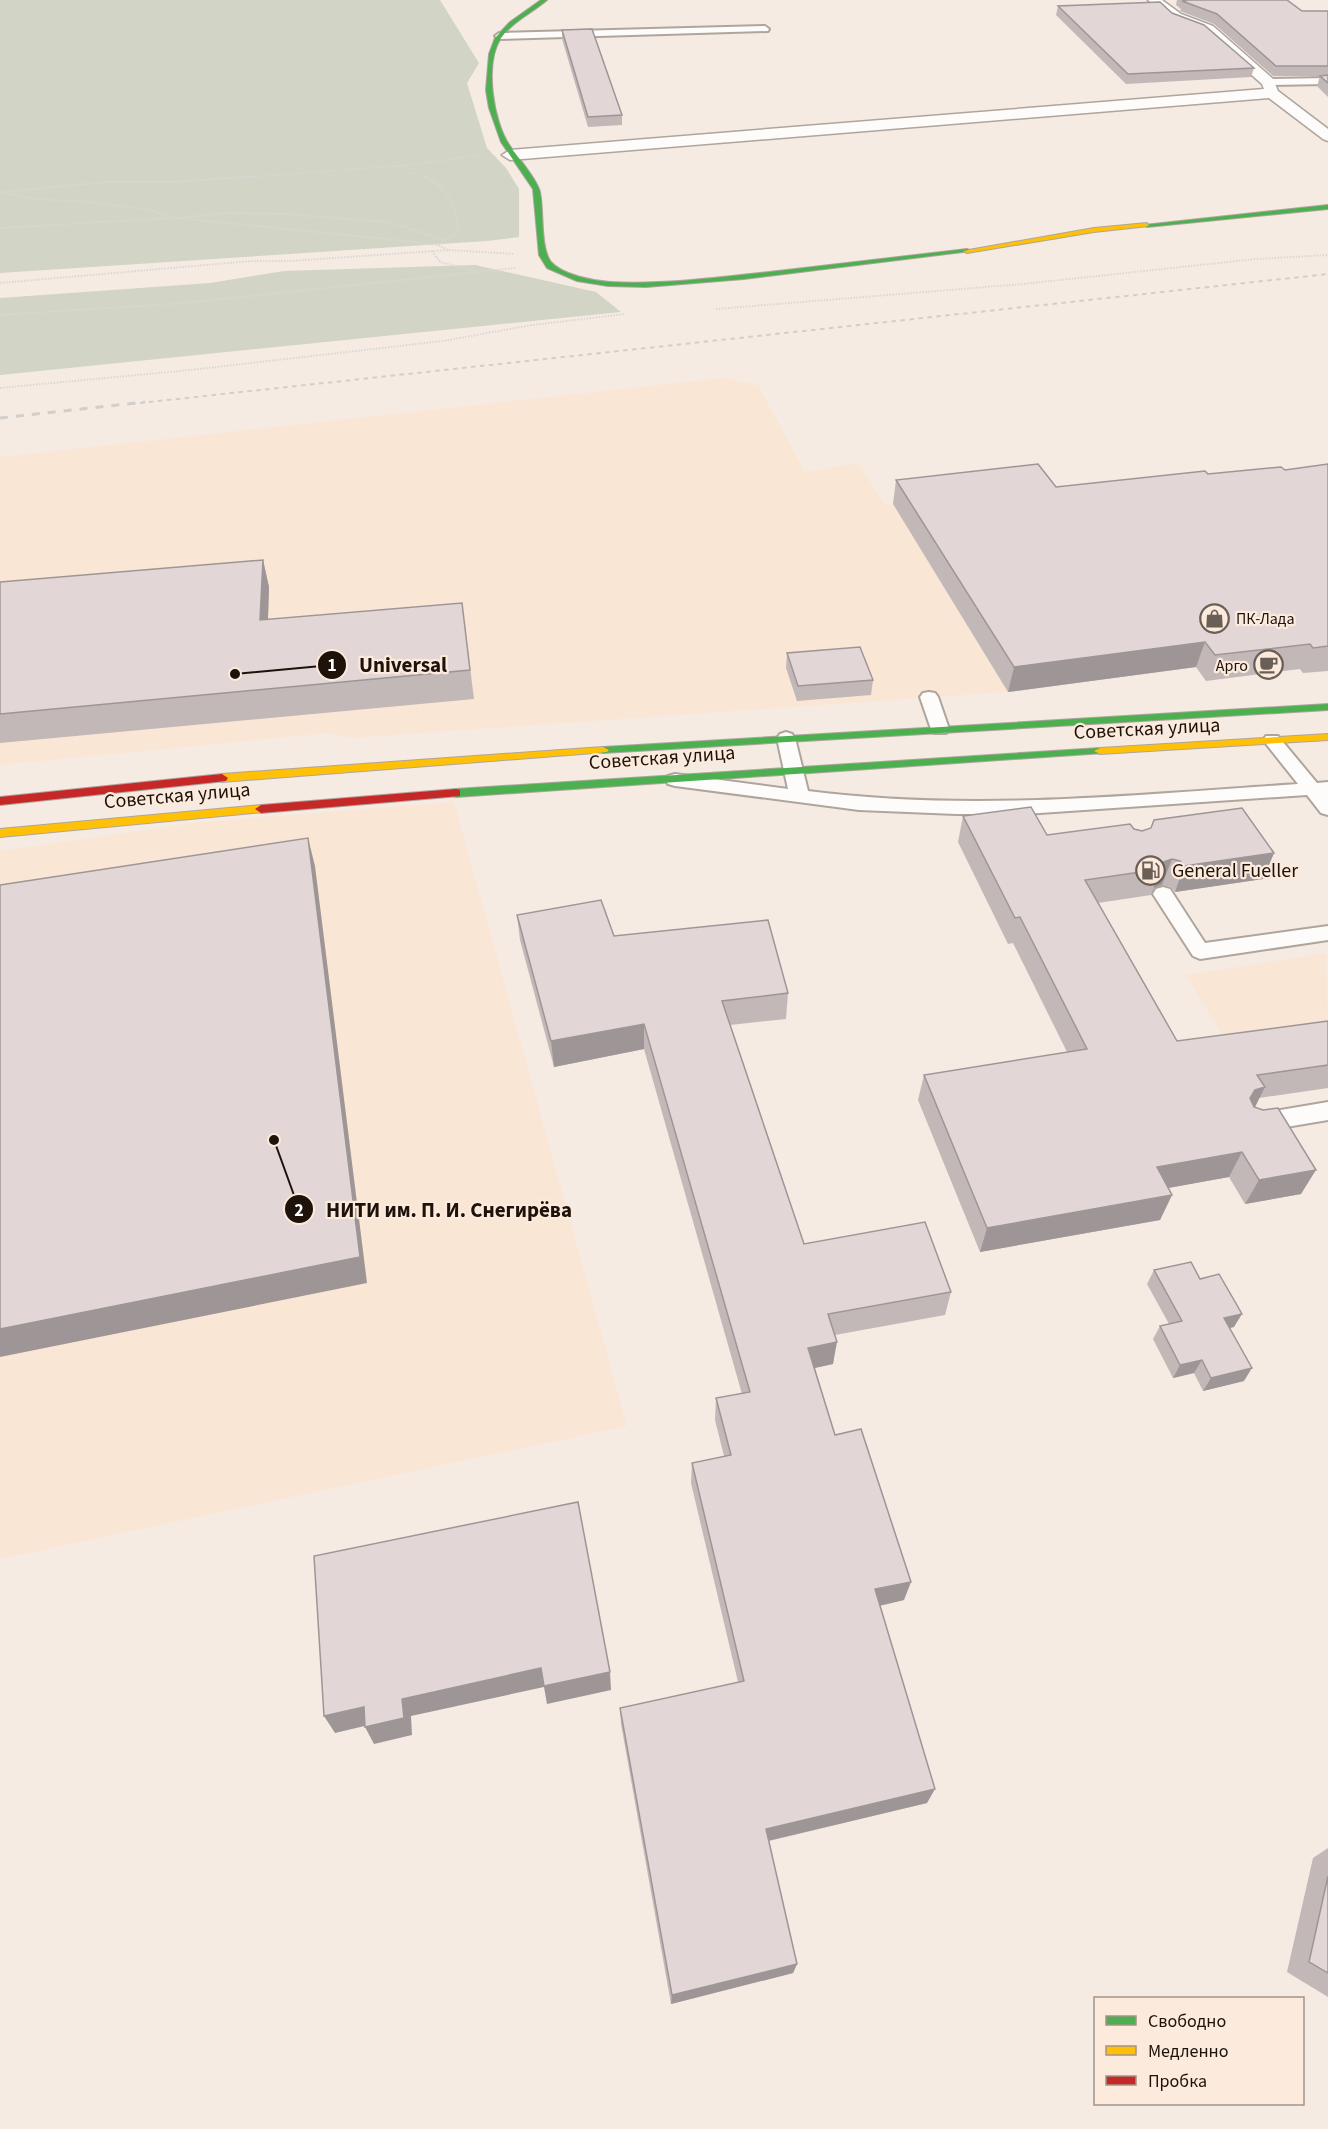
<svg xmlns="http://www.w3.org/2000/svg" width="1328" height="2129" viewBox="0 0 1328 2129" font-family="'Source Sans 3',sans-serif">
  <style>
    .built { fill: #fae6d5 }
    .green { fill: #d2d4c5 }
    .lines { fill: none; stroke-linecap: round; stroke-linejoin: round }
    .lane-casing { stroke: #aea59d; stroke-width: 4 }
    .street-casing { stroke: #aea59d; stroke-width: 3 }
    .fast-casing { stroke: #aea59d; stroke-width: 2 }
    .slow-casing { stroke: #aea59d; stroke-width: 2 }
    .jam-casing { stroke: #aea59d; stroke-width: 2 }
    .path-far1 { stroke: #dbd7d5; stroke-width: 1.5; stroke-dasharray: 1.5 1.5; stroke-linecap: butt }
    .path { stroke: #dbd7d5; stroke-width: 2; stroke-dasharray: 1.5 1.5; stroke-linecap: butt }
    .lane { fill: #fefcfb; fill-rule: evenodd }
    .street { fill: #fefcfb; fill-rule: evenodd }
    .fast { fill: #4caf50; fill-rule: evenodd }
    .slow { fill: #ffc107; fill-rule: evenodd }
    .jam { fill: #c62828; fill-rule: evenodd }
    .rail-far1 { stroke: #d1cecb; stroke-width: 2; stroke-dasharray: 4.5 4.5; stroke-linecap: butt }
    .rail { stroke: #d1cecb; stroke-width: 3; stroke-dasharray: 8 8; stroke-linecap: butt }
    .wall { fill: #c2b8b8 }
    .shaded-wall { fill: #9e9696 }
    .building { fill: #e2d6d6; stroke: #9e9696; stroke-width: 1.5 }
    .labels { text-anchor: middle; stroke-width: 4.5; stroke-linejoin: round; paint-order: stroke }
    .far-poi-label { font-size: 16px; fill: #1d130b; stroke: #fceadc; text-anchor: start }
    .street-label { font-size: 20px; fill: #1d130b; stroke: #fceadc }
    .poi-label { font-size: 20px; fill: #1d130b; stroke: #fceadc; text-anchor: start }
    .leader { fill: none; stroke: #1d130b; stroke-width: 2 }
    .callout-dot { fill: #1d130b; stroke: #fceadc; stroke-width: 2 }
    .mark-label { font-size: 18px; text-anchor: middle; font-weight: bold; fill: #fff }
    .callout-label { font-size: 21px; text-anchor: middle; font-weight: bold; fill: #1d130b; stroke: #fceadc; stroke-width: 4.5; stroke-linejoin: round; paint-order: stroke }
  </style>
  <rect width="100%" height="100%" fill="#f5ebe3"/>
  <path class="built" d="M722 378 758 385 805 472 858 463 885 505 893 504 1008 692 351 738 329 733 0 765V457Z
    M454 802 627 1426 0 1559V851L201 822Z
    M1326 953 1328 1031 1230 1048 1186 975Z"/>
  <path class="green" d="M0 0H440L479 63 467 83 487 148 506 168 519 189V237L487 241 0 273Z
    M475 265 596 292 621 312 0 375V298L210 283 284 271Z"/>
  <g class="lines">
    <defs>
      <path id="lane" d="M765 26 769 29 768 31 499 39 495 36 499 33Z
        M1328 78V84L1268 85 1263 82 1268 79Z
        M929 692 935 693 938 697 949 729 946 733H934L931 729 920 697 923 693Z
        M786 732 792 734 795 738 808 791C971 812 1134 795 1298 784L1263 740 1266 736H1278L1317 783 1328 782V815L1321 813 1307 795 1025 814H956L859 810 675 786 668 784 666 780 668 776 675 774 788 789 777 738 780 734Z
        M1163 887 1170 889 1205 943 1328 926V940L1200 959 1193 956 1153 894 1156 889Z
        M1328 1102V1120L1256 1132 1248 1130 1244 1123 1248 1116 1256 1114Z"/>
      <path id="street" d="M1148 0H1162L1181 14 1213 26 1273 79 1278 91 1328 129V141L1323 139 1269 98 510 160 502 155 510 150 1264 89 1262 84 1203 32 1171 20Z"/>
      <path id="fast" d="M541 0H547C532 13 513 21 501 38 484 63 493 122 510 146 518 158 537 179 540 192 544 210 540 248 551 262 562 275 594 281 610 282 666 285 723 277 778 271 841 264 904 256 967 249L971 251 744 279 646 287 608 286 577 281 547 268 539 255 533 189 501 142 489 108 486 90 489 54 495 38 510 22Z
        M1328 205V209L1147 227 1144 225Z
        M1328 704V710L603 753 597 750 603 747Z
        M1100 748 1106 751 1104 753 456 797 450 793 456 789Z"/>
      <path id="slow" d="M1147 223 1149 226 1094 232 967 253 963 251 1094 228Z
        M1328 734V740L1100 754 1094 751 1100 748Z
        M603 747 609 750 607 752 222 782 216 778 222 774Z
        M261 805 265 806V812L0 837V829Z"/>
      <path id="jam" d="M222 774 228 778 226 781 0 805V797Z
        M456 789 460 790V796L261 813 255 809 261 805Z"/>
    </defs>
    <use href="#lane" class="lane-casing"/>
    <use href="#street" class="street-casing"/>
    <use href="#fast" class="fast-casing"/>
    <use href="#slow" class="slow-casing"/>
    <use href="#jam" class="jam-casing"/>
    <path class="path-far1" d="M399 166 408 172 428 178
      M236 178 411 165 479 155"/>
    <path class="path" d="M424 176C447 187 455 205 459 228L455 235 445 240
      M0 192 107 182H172L257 176
      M4 193 36 199 88 202 151 210 175 218 227 213 284 214 388 222 445 240 438 245
      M179 218 406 241 438 245 448 250
      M0 228 172 218
      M432 251 440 262 475 271
      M0 283 251 261H290L449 250 514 254
      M716 309 1023 284 1256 259 1328 255
      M0 315 184 303 516 268
      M0 388 190 370 443 341 532 325 625 314"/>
    <use href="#lane" class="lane"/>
    <use href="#street" class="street"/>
    <use href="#fast" class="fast"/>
    <use href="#slow" class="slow"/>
    <use href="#jam" class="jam"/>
    <path class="rail-far1" d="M131 404 1328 274"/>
    <path class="rail" d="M0 418 145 402"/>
  </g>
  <path class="wall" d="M1177 0H1287L1302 11H1328V97L1317 86 1320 76H1273L1214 24 1180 11 1181 9 1176 5Z
    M1058 6 1172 13 1254 68 1251 77 1126 84 1056 15Z
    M562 30 622 115V125L588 127 562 39Z
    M1328 464V671L1303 673 1300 669 1206 681 1196 667 1008 692 893 504 896 480 1056 487 1208 474 1285 470Z
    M263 560 269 587 268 620 462 603 474 699 0 743V582Z
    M787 653 873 680 871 695 797 701 786 668Z
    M963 816 1047 835 1134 829 1274 853 1263 879 1175 892 1171 887 1162 885 1154 888 1151 895 1098 903 1177 1041 1328 1021V1088L1259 1098 1255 1107 1301 1194 1245 1204 1229 1177 1168 1188 1172 1195 1160 1220 980 1252 918 1100 924 1075 1067 1052 1013 943 1008 944 958 842Z
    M517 915 614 936 788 993 786 1019 730 1025 804 1244 951 1292 945 1315 835 1335 833 1364 815 1368 835 1435 904 1600 880 1606 927 1803 769 1841 797 1964 793 1973 671 2004 621 1724 620 1708 738 1682 691 1483 692 1463 724 1456 715 1420 716 1398 742 1394 644 1049 554 1067 520 940Z
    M1154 1270 1200 1279 1234 1327 1230 1328 1244 1381 1203 1391 1194 1373 1173 1378 1153 1339 1160 1326 1169 1324 1147 1284Z
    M1328 1848V1997L1287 1972 1313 1858Z"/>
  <path class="shaded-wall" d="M263 560 269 587 267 648 260 620Z
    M1205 642 1196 667 1008 692 1014 667Z
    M308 838 315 866 367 1283 0 1357V1329Z
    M1274 853 1263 879 1175 892 1184 866Z
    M1172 859 1162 885 1154 888 1151 895 1163 862Z
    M644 1024V1049L554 1067 551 1041Z
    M1265 1087 1252 1113 1250 1098 1255 1090Z
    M1242 1152 1229 1177 1146 1192 1157 1167Z
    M1316 1170 1301 1194 1245 1204 1259 1180Z
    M1172 1195 1160 1220 980 1252 987 1228Z
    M1242 1314 1234 1327 1216 1331 1224 1318Z
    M837 1342 833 1364 805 1370 808 1348Z
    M1202 1360 1194 1373 1173 1378 1180 1365Z
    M1252 1368 1244 1381 1203 1391 1211 1378Z
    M911 1582 904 1600 869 1608 875 1589Z
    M541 1668 610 1672 611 1690 547 1704 544 1687 411 1716 412 1735 374 1744 365 1727 402 1699Z
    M364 1707 373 1724 335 1733 324 1716Z
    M935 1789 927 1803 763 1842 766 1829Z
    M797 1964 793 1973 671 2004 672 1995Z"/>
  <path class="building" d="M1184 0H1287L1302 11H1328V66H1276L1217 14 1182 1H1185Z
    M1160 2 1172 13 1204 25 1254 68 1128 74 1058 6Z
    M592 29 622 115 588 117 562 30Z
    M1328 75V83L1320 76Z
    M1038 464 1056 487 1205 471 1208 474 1281 467 1285 470 1328 464V646L1313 648 1310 644 1215 655 1205 642 1014 667 896 480Z
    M263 560 260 620 462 603 470 670 0 714V582Z
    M860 647 873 680 798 686 787 653Z
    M1031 807 1047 835 1130 824 1134 829 1142 831 1151 828 1154 820 1242 808 1274 853 1184 866 1180 861 1172 859 1163 862 1161 869 1085 880 1177 1041 1328 1021V1065L1257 1075 1265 1087 1255 1090 1250 1098 1254 1107 1263 1110 1278 1108 1316 1170 1259 1180 1242 1152 1157 1167 1172 1195 987 1228 924 1075 1087 1049 1020 917 1015 918 963 816Z
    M308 838 360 1257 0 1329V885Z
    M601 900 614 936 768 920 788 993 722 1001 804 1244 925 1222 951 1292 828 1314 837 1342 808 1348 835 1435 861 1429 911 1582 875 1589 935 1789 766 1829 797 1964 672 1995 620 1708 744 1681 692 1463 731 1455 716 1398 750 1392 644 1024 551 1041 517 915Z
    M1191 1262 1200 1279 1219 1274 1242 1314 1224 1318 1252 1368 1211 1378 1202 1360 1180 1365 1160 1326 1182 1321 1154 1270Z
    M578 1502 610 1672 544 1686 541 1668 402 1699 404 1718 365 1727 364 1707 324 1716 314 1556Z
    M1328 1876V1973L1309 1962Z"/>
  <defs>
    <symbol id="shop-ring" viewBox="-11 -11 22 22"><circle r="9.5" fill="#fceadc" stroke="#695f57" stroke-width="1.5"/><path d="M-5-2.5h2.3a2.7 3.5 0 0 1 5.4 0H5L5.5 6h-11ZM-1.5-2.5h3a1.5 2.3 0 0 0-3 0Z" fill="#695f57"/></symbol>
    <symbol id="cafe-ring" viewBox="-11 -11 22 22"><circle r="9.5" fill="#fceadc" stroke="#695f57" stroke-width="1.5"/><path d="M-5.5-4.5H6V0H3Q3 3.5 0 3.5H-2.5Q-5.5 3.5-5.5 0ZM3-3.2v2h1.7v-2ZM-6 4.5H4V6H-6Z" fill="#695f57"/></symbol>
    <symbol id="fuel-ring" viewBox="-11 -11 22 22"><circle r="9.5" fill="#fceadc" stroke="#695f57" stroke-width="1.5"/><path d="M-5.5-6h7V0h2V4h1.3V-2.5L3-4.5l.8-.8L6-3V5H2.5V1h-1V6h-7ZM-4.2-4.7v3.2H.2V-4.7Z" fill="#695f57"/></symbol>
  </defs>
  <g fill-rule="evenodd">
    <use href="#shop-ring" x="1198" y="602" width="33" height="33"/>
    <use href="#cafe-ring" x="1252" y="648" width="33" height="33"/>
    <use href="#fuel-ring" x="1134" y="854" width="33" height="33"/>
  </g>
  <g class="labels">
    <g class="far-poi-label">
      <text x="1236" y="624">ПК-Лада</text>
      <text x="1248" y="671" text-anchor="end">Арго</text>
    </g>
    <g class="street-label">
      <text transform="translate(1147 728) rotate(-3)" y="7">Советская улица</text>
      <text transform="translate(662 757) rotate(-4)" y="7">Советская улица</text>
      <text transform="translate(177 795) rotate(-5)" y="7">Советская улица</text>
    </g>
    <g class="poi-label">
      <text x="1172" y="877">General Fueller</text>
    </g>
  </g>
  <path class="leader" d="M235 674L332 665M274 1140L299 1209"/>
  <g class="callout-dot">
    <circle cx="235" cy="674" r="6"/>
    <circle cx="274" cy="1140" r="6"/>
    <circle cx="332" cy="665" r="15"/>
    <circle cx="299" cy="1209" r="15"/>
  </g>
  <g class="mark-label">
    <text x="332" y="671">1</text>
    <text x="299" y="1216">2</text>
  </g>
  <g class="callout-label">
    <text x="403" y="672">Universal</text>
    <text x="449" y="1217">НИТИ им. П. И. Снегирёва</text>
  </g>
  <rect x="1094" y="1997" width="210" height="108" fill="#fceadc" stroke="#a39488" stroke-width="1.5"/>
  <rect x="1106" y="2016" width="30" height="9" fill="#4caf50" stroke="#a39488" stroke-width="1.5"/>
  <text x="1148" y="2027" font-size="18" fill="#1d130b">Свободно</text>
  <rect x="1106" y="2046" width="30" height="9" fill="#ffc107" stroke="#a39488" stroke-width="1.5"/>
  <text x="1148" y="2057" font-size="18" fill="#1d130b">Медленно</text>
  <rect x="1106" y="2076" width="30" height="9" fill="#c62828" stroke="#a39488" stroke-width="1.5"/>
  <text x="1148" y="2087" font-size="18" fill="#1d130b">Пробка</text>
</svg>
